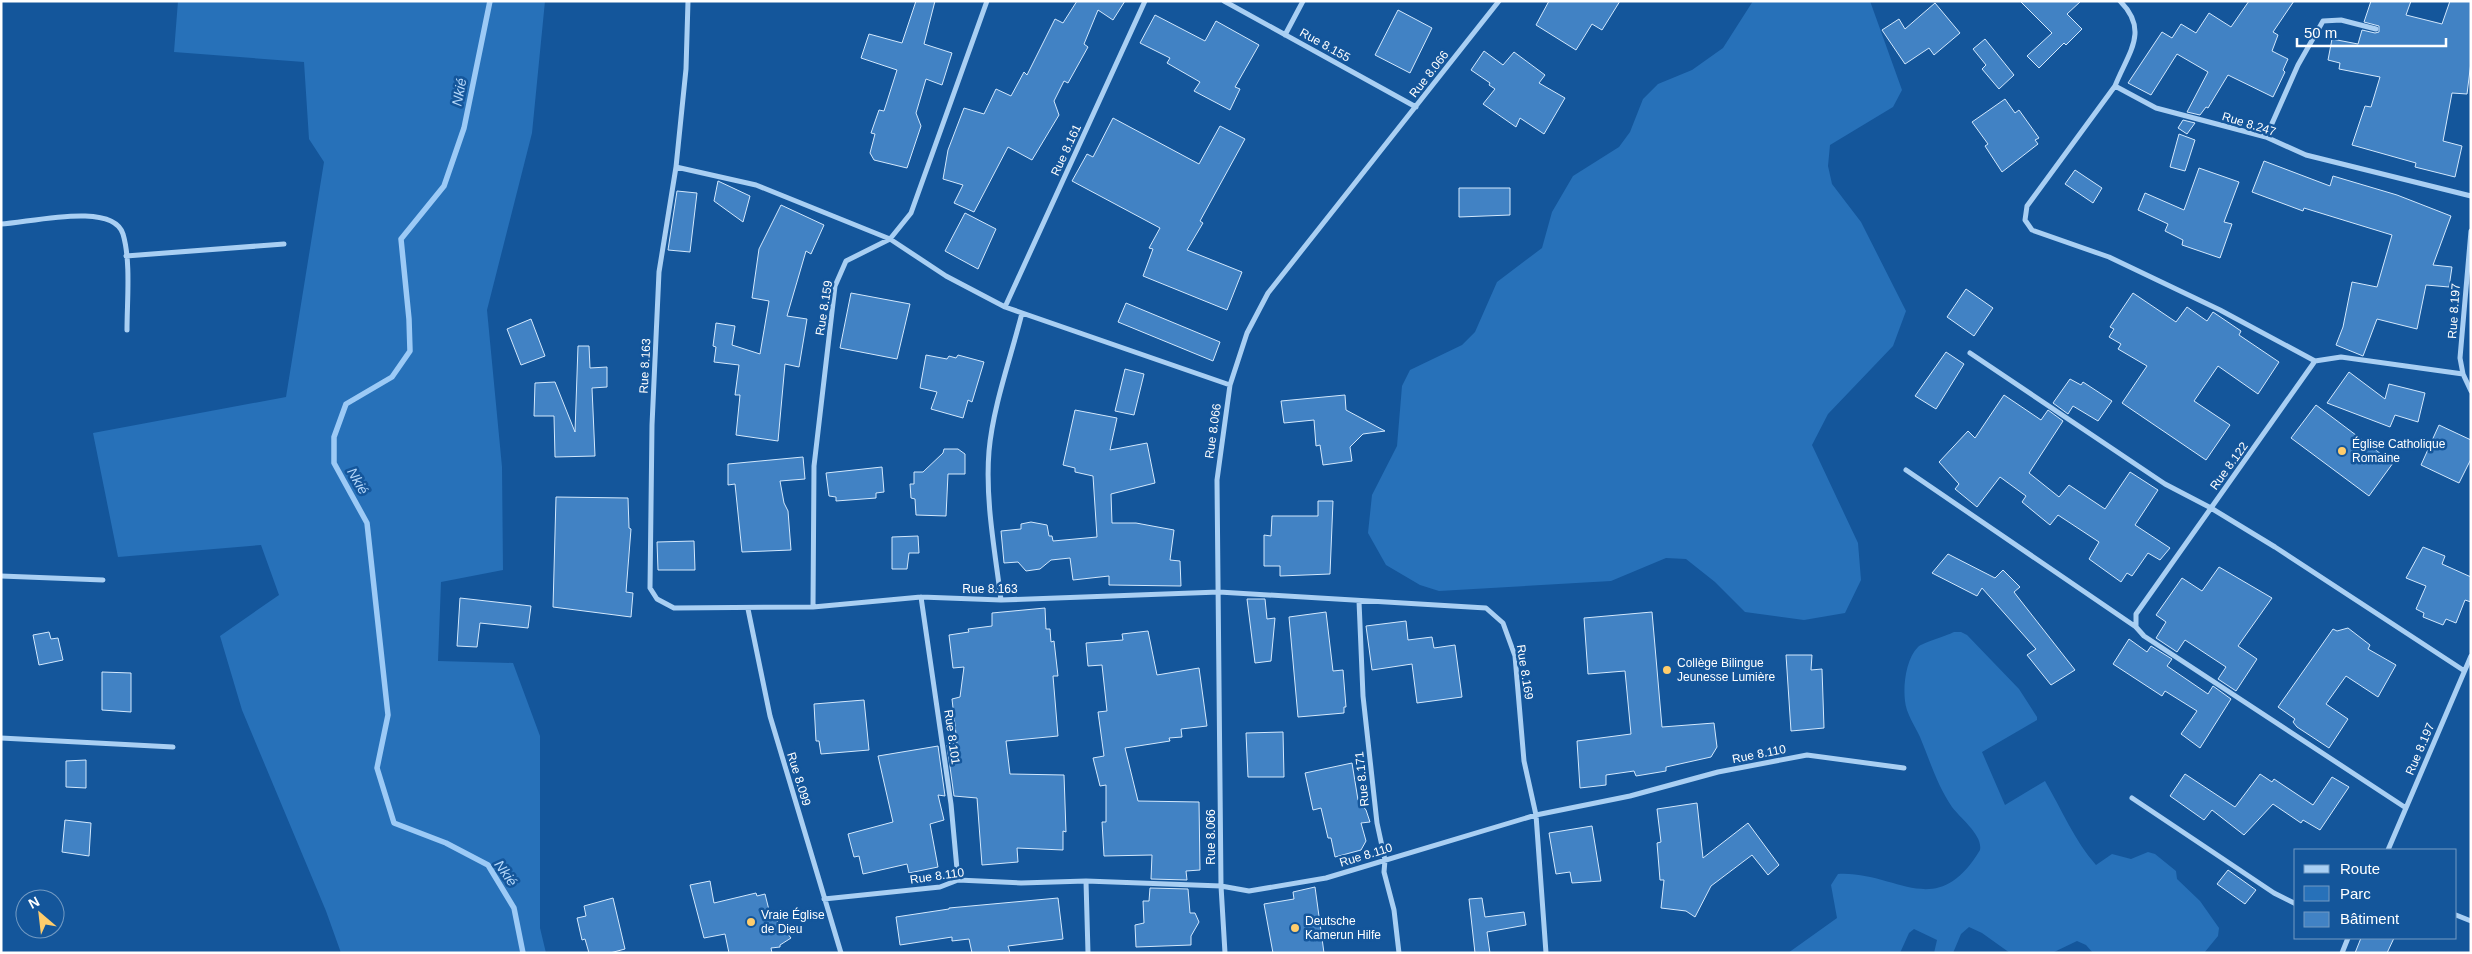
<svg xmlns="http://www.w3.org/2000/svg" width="2472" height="954" viewBox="0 0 2472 954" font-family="Helvetica,sans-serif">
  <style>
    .green { fill: #2771b9 }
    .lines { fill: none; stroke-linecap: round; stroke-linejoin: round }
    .stream { stroke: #9ccaf6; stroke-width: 5.5 }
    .building { fill: #4182c4; stroke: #d2e8fd }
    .minor { stroke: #a9cff3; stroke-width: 5 }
    .poi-dot { fill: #ffcd6c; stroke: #14569b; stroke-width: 2 }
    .labels { text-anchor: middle; stroke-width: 5; stroke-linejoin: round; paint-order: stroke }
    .street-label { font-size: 12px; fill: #fff; stroke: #14569b }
    .poi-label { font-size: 12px; fill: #fff; stroke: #14569b; text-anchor: start }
    .water-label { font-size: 14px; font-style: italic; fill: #b6d8fa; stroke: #14569b }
  </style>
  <rect width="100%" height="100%" fill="#14569b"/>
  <path class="green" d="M178 1H545L532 133 487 310 502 467 503 570 441 582 438 661 513 663 540 736V928L546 953H341L326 911 242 710 220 636 279 595 261 545 118 557 93 433 286 397 324 162 309 139 304 62 174 52Z
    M1753 1H1870L1902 90 1893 107 1830 145 1828 166 1832 184 1861 222 1906 311 1893 346 1828 414 1812 445 1858 543 1861 580 1845 613 1804 620 1745 612 1715 582 1686 559 1666 558 1611 581 1439 591 1420 585 1386 565 1368 533 1372 495 1397 446 1402 386 1410 370 1462 345 1475 332 1497 282 1542 248 1552 212 1573 176 1619 147 1630 132 1643 99 1658 84 1692 70 1723 48Z
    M1954 632H1961L1967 635 2019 689 2037 717V720L1982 752 2005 805 2045 781C2062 810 2074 840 2096 865L2112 854 2131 859 2148 852 2155 854 2176 871 2177 879 2200 901 2219 928 2218 936 2204 953H2093L2086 945 2077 941 2052 953H2010L1982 933 1969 927 1961 934 1953 953H1934L1937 940 1914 929 1909 933 1900 953H1788L1837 918 1831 885 1838 874C1897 871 1936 923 1980 850 1983 835 1960 818 1952 807 1937 785 1930 761 1920 737 1915 726 1906 713 1905 701 1903 685 1906 659 1918 647 1922 643 1946 636 1954 632Z"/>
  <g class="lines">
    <path class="stream" d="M490 1 464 128 444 186 401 239 409 319 410 351 392 377 346 404 334 437V463L367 523 388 715 377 768 394 823 446 843 488 865 514 908 523 953"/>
  </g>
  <path class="building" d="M916 1H935L924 44 952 53 942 85 926 79 916 113 921 126 907 168 874 160 870 153 875 134 871 133 879 110 884 111 897 70 861 58 869 34 902 43Z
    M1077 1H1125L1113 20 1098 10 1084 44 1088 47 1068 83 1064 81 1054 101 1059 115 1032 160 1008 147 974 212 954 203 963 185 943 179 948 150 964 108 984 114 996 89 1011 96 1024 72 1027 75 1055 19 1063 23Z
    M1549 1H1620L1602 30 1592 24 1576 50 1536 25Z
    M2020 1H2081L2067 14 2082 29 2066 45 2064 43 2039 68 2027 56 2052 33Z
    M2249 1H2294L2273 32 2278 35 2272 51 2288 59 2283 70 2285 72 2273 97 2228 75 2208 108 2206 107 2200 115 2187 112 2208 72 2177 54 2151 95 2128 83 2162 32 2172 38 2181 24 2196 33 2209 13 2231 27Z
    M2371 1H2411L2406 15 2442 24 2450 1H2471V62L2467 94 2452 93 2443 141 2462 146 2455 177 2415 167 2416 163 2352 145 2365 106 2371 107 2380 77 2339 69 2340 63 2328 60 2332 39 2358 44 2362 30 2375 33 2379 32V26L2364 22Z
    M1935 3 1960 33 1934 55 1929 48 1905 64 1882 30 1899 19 1905 29Z
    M1398 10 1432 28 1410 73 1375 55Z
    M1155 15 1205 41 1216 21 1259 45 1235 87 1240 89 1230 110 1194 91 1200 82 1167 63 1170 58 1140 43Z
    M1985 39 2014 75 1999 89 1982 69 1986 65 1973 49Z
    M1484 51 1503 65 1514 52 1545 75 1539 83 1565 98 1544 134 1520 118 1516 127 1483 104 1495 89 1489 85 1490 83 1471 70Z
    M2005 99 2015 113 2019 110 2039 138 2035 140 2038 144 2002 172 1985 146 1988 144 1972 122Z
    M1113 118 1199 164 1220 126 1245 139 1200 221 1203 223 1187 250 1242 272 1227 310 1143 276 1153 249 1149 248 1160 228 1072 181 1087 154 1093 157Z
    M2183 120 2195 123 2187 134 2178 128Z
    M2179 134 2195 140 2185 171 2170 167Z
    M2264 161 2330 186 2333 176 2397 195 2451 216 2433 265 2452 267 2449 287 2426 285 2417 329 2377 319 2363 356 2336 345 2343 327 2352 282 2377 287 2392 235 2304 208 2303 211 2252 192Z
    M2199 168 2239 182 2224 222 2232 224 2220 258 2182 245 2183 240 2165 231 2168 224 2138 210 2145 193 2184 210Z
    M2075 170 2102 188 2093 203 2065 184Z
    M718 181 750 196 743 222 714 201Z
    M1459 188H1510V215L1459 217Z
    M677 191 697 193 690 252 668 250Z
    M781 205 824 225 811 254 806 251 787 316 807 319 799 367 785 364 778 441 736 435 740 395H735L739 365 714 362 716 347 713 346 716 323 735 326 732 345 760 354 769 301 752 298 759 249Z
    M965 213 996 229 978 269 945 251Z
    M1966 289 1993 308 1974 336 1947 317Z
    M851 293 910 304 897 359 840 348Z
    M2133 293 2176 322 2187 307 2207 321 2213 312 2241 331 2239 335 2279 362 2258 394 2218 366 2194 401 2230 425 2206 460 2122 403 2147 366 2118 349 2121 344 2109 337 2114 329 2110 327Z
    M1126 303 1220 342 1213 361 1118 322Z
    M531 319 545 356 521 365 507 329Z
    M578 346H589L590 368 607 367V387L592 388 595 456 555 457 554 416H534L535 383 555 382 575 432Z
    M1946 352 1964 364 1936 409 1915 396Z
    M926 355 947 359 949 356 956 358 958 355 984 362 972 402 968 400 963 418 931 409 937 392 920 388Z
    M1125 369 1144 374 1134 415 1115 411Z
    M2349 372 2385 399 2389 384 2425 393 2418 422 2395 415 2390 427 2327 403Z
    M2070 379 2081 385 2083 382 2112 401 2098 421 2073 406 2068 414 2053 403Z
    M1345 395 1346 410 1385 431 1363 434 1350 447 1352 461 1323 465 1320 445 1316 446 1314 420 1284 423 1281 401Z
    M2004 395 2041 420 2048 410 2063 421 2029 473 2059 497 2069 485 2105 509 2130 472 2158 490 2135 525 2170 548 2160 560 2148 553 2132 576 2127 573 2121 582 2089 559 2099 542 2058 515 2050 525 2022 502 2026 496 2000 477 1977 507 1955 489 1959 484 1939 462 1968 431 1975 438Z
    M2316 405 2393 463 2369 496 2291 438Z
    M1075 410 1117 418 1110 450 1147 443 1155 483 1111 494 1112 523H1136L1174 530 1170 560 1180 561 1181 586 1109 585V576L1073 580 1070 558 1051 560 1040 569 1026 571 1018 562 1004 563 1001 531 1021 529V524L1031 522 1047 525 1049 536H1052L1053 541 1097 537 1093 476 1075 472V468L1063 465Z
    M2439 425 2471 440V459L2459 483 2421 465Z
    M944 449H958L965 454V474H948L946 516 916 515 915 499 911 498 910 484H914V472H923L943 453Z
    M803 457 805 479 780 481 784 503 788 511 791 550 742 552 735 484 728 485V464Z
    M882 467 884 492 876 493V498L836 501V497L829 496 826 473Z
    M556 497 628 498 629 528 631 529 626 592 633 593 631 617 553 607Z
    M1318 501H1333L1330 574 1280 576V566H1264V535L1271 536 1272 516H1318Z
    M918 536 919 553H909L907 569H892V537Z
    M694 541 695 570H658L657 542Z
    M2423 547 2445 556 2442 564 2471 577V602L2465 600 2456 623 2446 619 2443 625 2423 617 2424 613 2416 609 2426 586 2406 578Z
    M1948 554 1995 578 2003 570 2020 587 2014 592 2017 596 2075 670 2051 685 2027 655 2036 649 1982 588 1977 596 1932 573Z
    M2219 567 2272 598 2238 646 2257 659 2236 691 2218 679 2226 667 2185 640 2177 652 2156 638 2166 622 2156 615 2182 578 2202 591Z
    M460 598 531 606 528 628 480 623 477 647 457 646Z
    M1247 599H1265L1267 619 1275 618 1271 661 1255 663Z
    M1045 608 1046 629H1050L1051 642 1054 641 1058 676H1053L1058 736 1006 741 1010 774 1064 775 1066 832 1063 831V850L1017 848 1018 862 982 865 977 798 954 796 947 745 957 743 952 699 960 697 964 667 953 668 949 635 969 632 968 629 992 626V613Z
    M1326 612 1333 671 1343 670 1346 707H1344V713L1298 717 1289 617Z
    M1652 612 1662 727 1714 723 1717 747 1711 757 1666 767V771L1636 776 1634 771 1606 775V785L1580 788 1577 741 1631 734 1625 671 1588 674 1584 618Z
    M1406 621 1408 640 1432 637 1434 648 1455 645 1462 697 1417 703 1412 664 1372 670 1366 626Z
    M2348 628 2370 645 2368 649 2396 665 2378 697 2346 676 2326 704 2348 719 2329 748 2297 727 2293 722 2295 719 2278 707 2333 629 2337 631Z
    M1148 631 1157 675 1199 668 1207 726 1181 729 1182 737 1169 738 1170 741 1125 748 1138 801 1199 802 1200 870 1186 871 1187 880 1151 879 1152 855 1104 856 1102 822H1106V785L1100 786 1093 758 1104 756 1098 712 1107 711 1102 665 1088 666 1086 643 1123 640 1122 634Z
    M49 632 51 639 58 638 63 660 39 665 33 635Z
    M2129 639 2147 652 2151 646 2172 659 2167 666 2208 694 2213 686 2231 699 2200 748 2181 734 2197 711 2165 691 2162 696 2113 664Z
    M1786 655H1812L1811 670 1822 669 1824 728 1791 731Z
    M102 672 131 673V712L102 710Z
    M864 700 869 750 821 754 819 741H816L814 704Z
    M1283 732 1284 777H1248L1246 733Z
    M938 746 945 796 938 795 944 820 930 824 938 867 909 873 907 864 863 874 859 856 854 857 848 834 893 822 878 756Z
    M86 760V788L66 787V761Z
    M1352 763 1358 800 1366 810 1370 822 1361 823 1366 841 1361 850 1335 857 1331 838H1328L1321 808 1313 810 1305 773Z
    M2185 774 2235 807 2260 774 2272 782 2274 779 2313 805 2332 777 2349 787 2320 830 2303 820 2301 823 2273 804 2244 835 2212 810 2204 820 2170 796Z
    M1697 803 1703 858 1748 823 1779 865 1768 875 1752 855 1711 886 1695 917 1686 911 1661 908 1664 880H1660L1657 843 1661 842 1657 809Z
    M65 820 91 823 89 856 62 852Z
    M1592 826 1601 881 1572 883 1570 872 1556 874 1549 833Z
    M2228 870 2256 890 2245 904 2217 884Z
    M710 881 714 903 756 893 757 896 765 894 769 910 777 915V921L791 938 780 945V947L771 948 772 953H729L725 934 704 938 690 885Z
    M1315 887 1324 953H1273L1264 904 1294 899 1293 892Z
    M1150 888 1188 889 1190 913H1195L1199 922 1191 936V945L1136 947 1135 925 1144 923 1143 901H1149Z
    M613 898 625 949 610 953H589L585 939 582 940 577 918 586 916 584 906Z
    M1058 898 1063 939 1008 946 1010 953H972L969 939 952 941V937L900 945 896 917 949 909V908Z
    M1482 898 1485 917 1524 912 1526 925 1487 932 1490 953H1475L1469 899Z
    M2361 938H2394L2387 953H2355Z"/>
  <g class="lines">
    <path class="minor" d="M1224 1 1416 107
      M2120 1C2150 31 2128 53 2115 86L2156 108 2266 137 2306 155 2471 196
      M1285 35 1303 1
      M2115 86 2027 206 2025 220 2032 230 2109 257 2220 310 2315 361
      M2266 137 2298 65 2323 21 2341 20 2376 29
      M676 167 686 69 688 1
      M1 224C28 223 113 201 123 234 131 261 127 301 127 330
      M2471 231 2460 358 2463 374 2471 391
      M126 256 284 244
      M1005 307 1145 1
      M1970 353 2165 484 2211 508 2136 614V627
      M2463 374 2341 357 2315 361 2211 508 2275 547 2463 670
      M1230 385 1005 307 946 276 890 239 756 185 676 167 659 272 652 425 650 588 657 599 674 608 813 607 921 597 1001 600 1219 592 1486 608 1503 623 1515 656 1524 761 1536 815 1546 953
      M1906 470 2136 627 2144 636 2406 808
      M1 576 103 580
      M921 597 951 804 958 880
      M1001 600C995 551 985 500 989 451 993 406 1011 357 1022 313
      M1359 601 1363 696 1377 823 1385 860 1384 872 1394 910 1399 953
      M813 607 814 466 835 286 846 261 890 239 911 213 987 1
      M748 609 770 716 841 953
      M1 738 173 747
      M2132 798 2274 893 2296 904
      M2388 850 2471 656
      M1086 881 1088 953
      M824 899 940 887 958 880 1021 883 1086 881 1221 886 1249 891 1326 878 1536 815 1630 796 1718 772 1807 755 1904 768
      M2456 915 2471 921
      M1225 953 1221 886 1217 480 1230 385 1247 333 1268 293 1499 1
      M2342 953 2348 938"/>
  </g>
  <g class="poi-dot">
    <circle cx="2342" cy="451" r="5"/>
    <circle cx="1667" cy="670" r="5"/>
    <circle cx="751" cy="922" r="5"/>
    <circle cx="1295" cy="928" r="5"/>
  </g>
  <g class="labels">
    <g class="street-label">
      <text transform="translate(1325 45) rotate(29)" y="4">Rue 8.155</text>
      <text transform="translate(1429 74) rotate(-52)" y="4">Rue 8.066</text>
      <text transform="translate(2249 124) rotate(17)" y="4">Rue 8.247</text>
      <text transform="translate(1066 150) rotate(-65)" y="4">Rue 8.161</text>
      <text transform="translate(824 308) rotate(-81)" y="4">Rue 8.159</text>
      <text transform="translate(2454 311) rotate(-86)" y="4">Rue 8.197</text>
      <text transform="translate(645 366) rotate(-87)" y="4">Rue 8.163</text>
      <text transform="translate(1213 431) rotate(-82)" y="4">Rue 8.066</text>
      <text transform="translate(2229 466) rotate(-54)" y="4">Rue 8.122</text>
      <text x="990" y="593">Rue 8.163</text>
      <text transform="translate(1525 672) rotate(81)" y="4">Rue 8.169</text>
      <text transform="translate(952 737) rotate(82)" y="4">Rue 8.101</text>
      <text transform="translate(2420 749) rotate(-67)" y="4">Rue 8.197</text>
      <text transform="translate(1759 754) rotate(-11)" y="4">Rue 8.110</text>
      <text transform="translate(799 779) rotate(73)" y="4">Rue 8.099</text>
      <text transform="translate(1362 779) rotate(-96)" y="4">Rue 8.171</text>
      <text transform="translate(1211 837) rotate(-90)" y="4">Rue 8.066</text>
      <text transform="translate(1366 855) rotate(-17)" y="4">Rue 8.110</text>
      <text transform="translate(937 876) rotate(-8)" y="4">Rue 8.110</text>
    </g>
    <g class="poi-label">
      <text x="2352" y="448">Église Catholique<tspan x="2352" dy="14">Romaine</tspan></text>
      <text x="1677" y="667">Collège Bilingue<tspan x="1677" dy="14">Jeunesse Lumière</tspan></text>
      <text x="761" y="919">Vraie Église<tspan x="761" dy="14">de Dieu</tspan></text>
      <text x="1305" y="925">Deutsche<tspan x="1305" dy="14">Kamerun Hilfe</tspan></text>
    </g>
    <g class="water-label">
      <text transform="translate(459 92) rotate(-79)" y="5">Nkié</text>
      <text transform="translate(358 481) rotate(61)" y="5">Nkié</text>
      <text transform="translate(506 873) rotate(55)" y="5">Nkié</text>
    </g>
  </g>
  <rect width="2472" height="954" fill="none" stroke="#ffffff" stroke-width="5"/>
  <rect x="2294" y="849" width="162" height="90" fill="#14569b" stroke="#729ac3"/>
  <rect x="2304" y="865" width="25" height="8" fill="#a9cff3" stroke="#729ac3"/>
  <text x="2340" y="874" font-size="15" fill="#ffffff">Route</text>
  <rect x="2304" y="886" width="25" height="15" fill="#2771b9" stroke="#729ac3"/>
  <text x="2340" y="899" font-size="15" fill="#ffffff">Parc</text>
  <rect x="2304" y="912" width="25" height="15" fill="#4182c4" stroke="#729ac3"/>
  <text x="2340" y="924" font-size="15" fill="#ffffff">Bâtiment</text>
  <g transform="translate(40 914) rotate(332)"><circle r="24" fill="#14569b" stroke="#729ac3"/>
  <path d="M0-4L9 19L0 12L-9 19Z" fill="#ffcd6c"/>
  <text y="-8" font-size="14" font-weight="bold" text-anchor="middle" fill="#ffffff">N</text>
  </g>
  <path d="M2297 38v8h149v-8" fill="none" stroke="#ffffff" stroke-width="2.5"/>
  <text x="2304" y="38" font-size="15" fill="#ffffff" stroke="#14569b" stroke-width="4" paint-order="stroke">50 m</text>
</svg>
